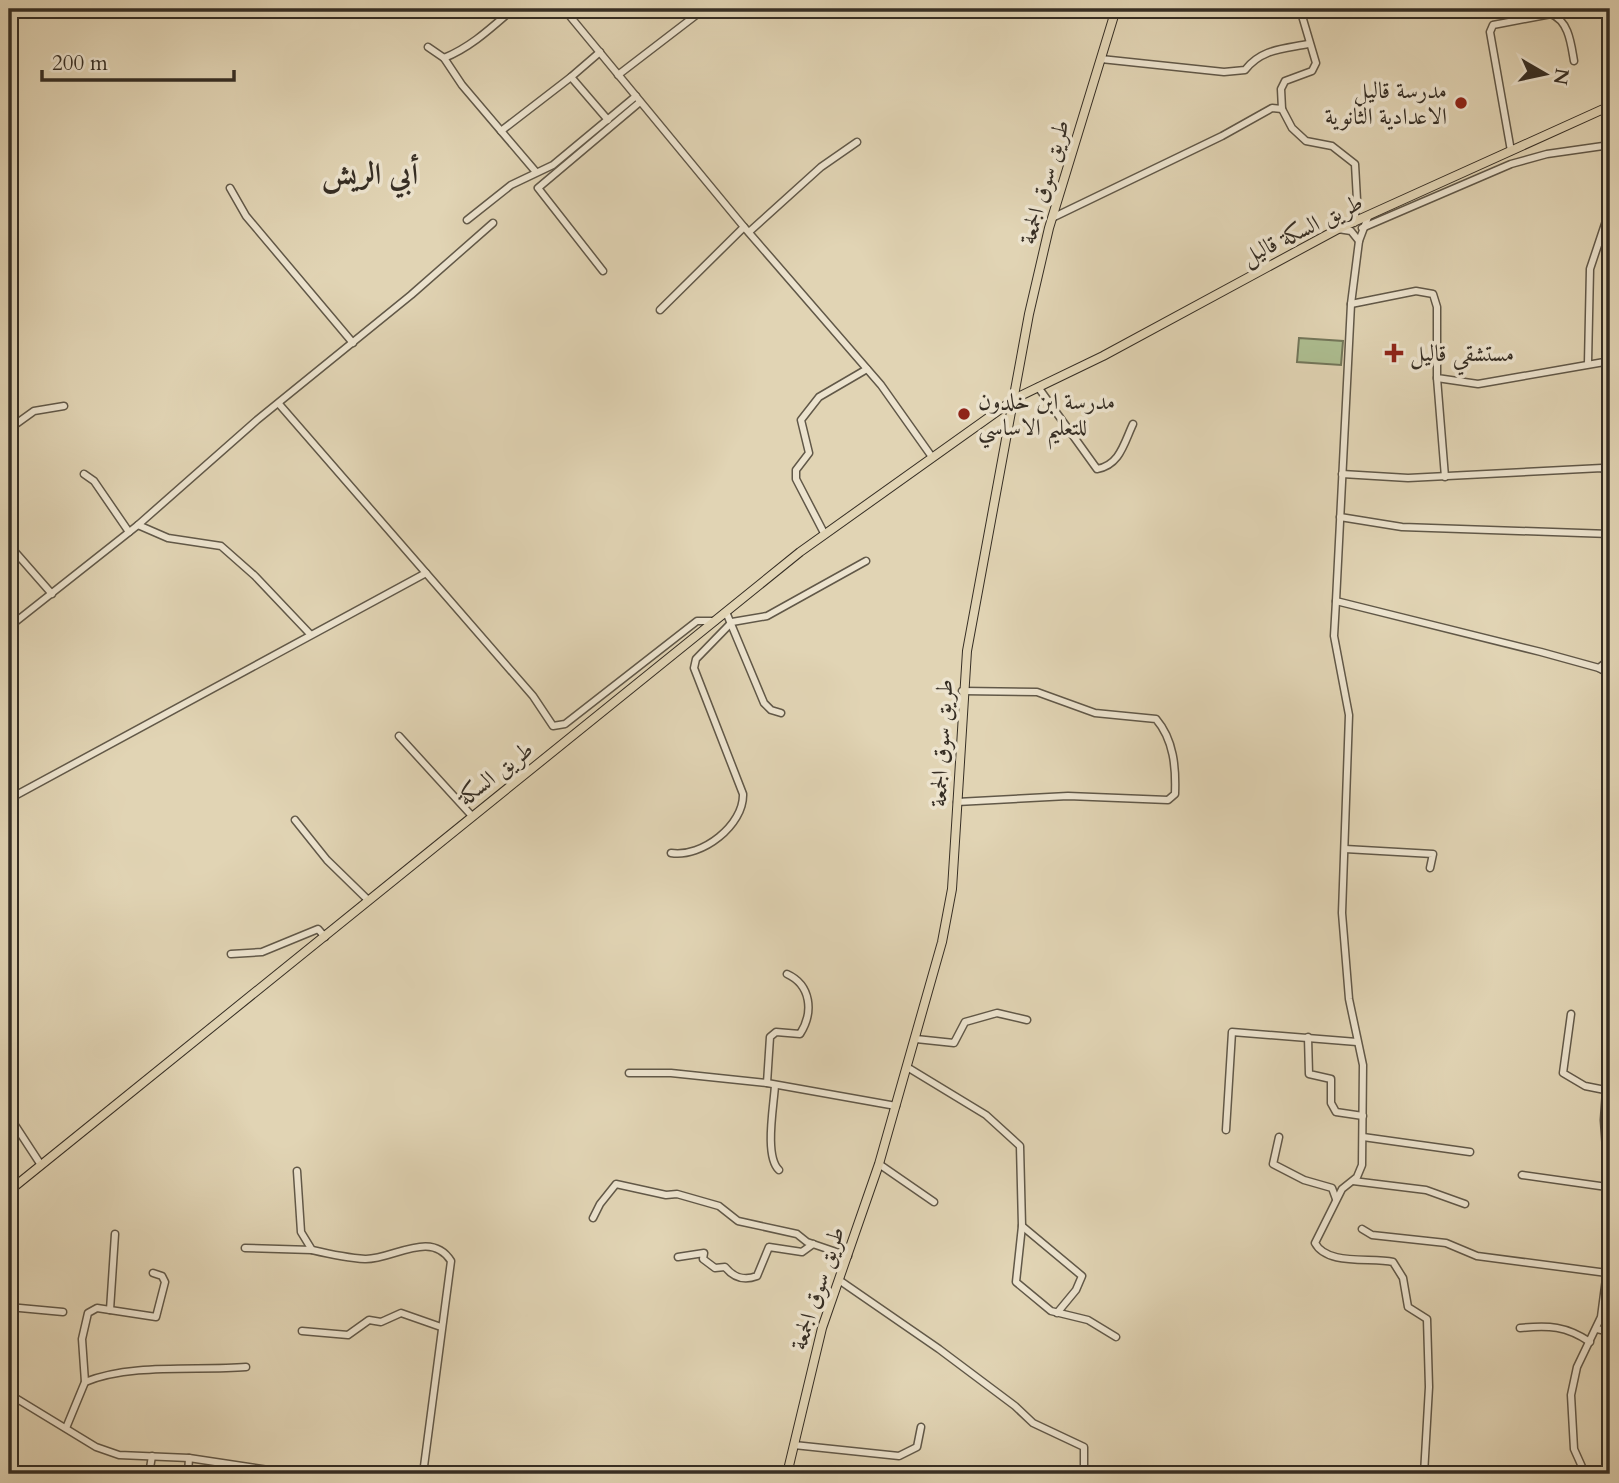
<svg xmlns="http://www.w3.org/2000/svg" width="1619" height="1483" font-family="Cardo,Amiri,serif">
<rect width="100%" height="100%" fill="#e1d4b4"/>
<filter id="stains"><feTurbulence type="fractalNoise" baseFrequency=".00286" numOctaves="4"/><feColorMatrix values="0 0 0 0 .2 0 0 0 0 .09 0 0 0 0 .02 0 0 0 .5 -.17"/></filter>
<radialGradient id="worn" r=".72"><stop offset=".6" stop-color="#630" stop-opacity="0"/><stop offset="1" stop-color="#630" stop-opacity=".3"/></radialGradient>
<path fill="#adbe91" stroke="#72765a" stroke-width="2" d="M 1299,338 L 1343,341 L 1341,365 L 1297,362 Z"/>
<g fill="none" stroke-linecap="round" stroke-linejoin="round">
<defs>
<g id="minor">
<path d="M 564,9 L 744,227 L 881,385 L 932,457"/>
<path d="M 428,47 L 444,58 C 471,47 491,28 513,9"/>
<path d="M 600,52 L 571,77 L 608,120"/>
<path d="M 444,58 L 462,85 L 536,172"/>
<path d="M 1101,59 L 1224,72 L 1245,70 C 1261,49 1283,49 1308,44"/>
<path d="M 618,75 L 704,9"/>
<path d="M 1282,109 L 1292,128 L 1306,141 L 1332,146 L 1355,164 L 1357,200 L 1354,223"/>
<path d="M 501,131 L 571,77"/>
<path d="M 1511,151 L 1490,32 L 1493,25 L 1551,14 C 1569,21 1571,44 1574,61"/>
<path d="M 230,188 L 246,216 L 353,343"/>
<path d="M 1368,217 L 1359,241 L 1351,304 L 1336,601 L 1541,652 L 1599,668 L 1610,674"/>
<path d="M 1052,218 L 1222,136 L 1272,108 L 1282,109 L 1281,89 L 1285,81 L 1312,71 L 1316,63 L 1300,9"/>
<path d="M 467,220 L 511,185 L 553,165 L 636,96"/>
<path d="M 1362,228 L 1511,164 L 1547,154 L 1610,145"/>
<path d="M 1338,229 L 1351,231 L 1359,241"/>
<path d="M 749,232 L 821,167 L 857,142"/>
<path d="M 603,271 L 538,188 L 640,102"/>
<path d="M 1351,304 L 1416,291 L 1433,294 L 1437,307 L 1437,378 L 1478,384 L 1610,361"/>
<path d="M 660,310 L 744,227"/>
<path d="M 1588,363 L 1590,269 L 1610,209"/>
<path d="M 1437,378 L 1445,477"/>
<path d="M 1038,387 L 1097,469 C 1120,465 1124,443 1133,424"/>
<path d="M 9,429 L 34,411 L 64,406"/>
<path d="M 84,474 L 94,481 L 129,532"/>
<path d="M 1342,474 L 1408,478 L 1602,468 L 1610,475"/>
<path d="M 1340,517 L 1402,527 L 1610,534"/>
<path d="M 138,525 L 168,538 L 221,546 L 255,576 L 310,634"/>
<path d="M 824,533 L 796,479 L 796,470 L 809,453 L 801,420 L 819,397 L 867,369"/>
<path d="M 9,545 L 52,594"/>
<path d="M 426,573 L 533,696 L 553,726 L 565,724 L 697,621 L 715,621"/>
<path d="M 1336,601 L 1334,636 L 1349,715 L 1342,913 L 1349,999 L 1363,1065 L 1362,1165 L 1357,1177 L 1342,1189 L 1315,1243 C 1327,1266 1371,1257 1393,1262 L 1403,1278 L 1408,1307 L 1427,1319 L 1429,1387 L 1424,1474"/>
<path d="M 726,612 L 764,703 L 771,710 L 781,713"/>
<path d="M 9,627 L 138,525 L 257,420 L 411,295 L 493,223"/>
<path d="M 1599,668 L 1610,659"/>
<path d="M 399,736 L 472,816"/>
<path d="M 9,799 L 426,573 L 279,404"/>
<path d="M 957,802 L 1068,796 L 1168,800 L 1175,794 C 1176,768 1174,740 1156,719 L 1095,713 L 1037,692 L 962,691"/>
<path d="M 295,820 L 327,860 L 367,899"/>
<path d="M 1345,849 L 1433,854 L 1430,868"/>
<path d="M 671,853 C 702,858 744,825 743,794 L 694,668 L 696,659 L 732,622 L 767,616 L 866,561"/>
<path d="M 231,954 L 262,952 L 318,929 L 325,937"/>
<path d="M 1571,1014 L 1563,1073 L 1585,1086 L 1605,1090"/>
<path d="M 1610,1032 L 1604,1120 L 1610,1208"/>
<path d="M 1308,1037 L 1309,1074 L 1331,1079 L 1331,1103 L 1336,1112 L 1363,1116"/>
<path d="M 916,1039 L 954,1043 L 965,1022 L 997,1013 L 1027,1020"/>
<path d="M 907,1067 L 986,1115 L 1020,1146 L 1022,1226 L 1016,1282 L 1051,1311 L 1088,1320 L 1116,1337"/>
<path d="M 629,1073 L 671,1073 L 767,1083 L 896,1106"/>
<path d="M 767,1083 L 770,1037 L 776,1032 L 800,1034 C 814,1012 811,985 787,974"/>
<path d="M 775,1085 C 774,1105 764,1156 779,1170"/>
<path d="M 9,1116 L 41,1165"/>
<path d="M 1226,1130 L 1232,1032 L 1357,1042"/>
<path d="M 1279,1137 L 1273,1164 L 1304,1180 L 1332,1188 L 1336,1199"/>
<path d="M 1363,1137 L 1470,1152"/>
<path d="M 879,1164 L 934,1202"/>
<path d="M 297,1171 L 301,1232 L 312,1250 C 329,1254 348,1258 365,1259 C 392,1260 431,1229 451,1261 L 423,1474"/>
<path d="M 1522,1175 L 1607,1187"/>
<path d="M 1353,1181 L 1426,1190 L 1465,1204"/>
<path d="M 593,1218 L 600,1204 L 616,1184 L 666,1195 L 677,1194 L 719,1206 L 738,1221 L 797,1234 L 807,1242 L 848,1256"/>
<path d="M 1022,1226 L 1082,1276 L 1076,1290 L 1057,1313"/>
<path d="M 1362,1229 L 1372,1235 L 1446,1243 L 1477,1256 L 1607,1273"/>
<path d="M 245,1248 L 312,1250"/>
<path d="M 1610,1248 L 1601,1317 L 1577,1367 L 1571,1395 L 1574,1449 L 1583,1469 L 1610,1473"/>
<path d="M 678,1257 L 704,1253 L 703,1259 L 715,1268 L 725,1267 C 734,1278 744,1281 757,1276 L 769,1247 L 802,1252 L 813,1244"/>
<path d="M 839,1280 L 939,1349 L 1015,1406 L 1033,1423 L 1084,1447 L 1084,1474"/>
<path d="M 9,1307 L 63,1312"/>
<path d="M 110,1310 L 115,1234"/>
<path d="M 1520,1328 C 1549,1325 1566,1326 1590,1342"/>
<path d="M 1597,1329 L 1610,1332"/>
<path d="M 302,1331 L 348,1335 L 369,1320 L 381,1322 L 401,1313 L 441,1327"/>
<path d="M 85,1382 C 131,1363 197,1371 246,1367"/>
<path d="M 9,1394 L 96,1447 L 119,1455 L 189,1458 L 295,1474"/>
<path d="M 66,1428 L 85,1382 L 82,1339 L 88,1313 L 97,1308 L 156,1317 L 165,1282 L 162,1276 L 153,1273"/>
<path d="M 794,1445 L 899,1456 L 917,1447 L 921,1427"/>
<path d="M 149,1474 L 152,1456"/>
<path d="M 188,1474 L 189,1458"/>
</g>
<g id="major">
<path d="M 9,1191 L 800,552 L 1016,398 L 1103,356 L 1338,229 L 1610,106"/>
<path d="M 787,1474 L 822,1328 L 879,1164 L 942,942 L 952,889 L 967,651 L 1029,314 L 1049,228 L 1116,9"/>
</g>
</defs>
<use href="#minor" stroke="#615848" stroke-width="9"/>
<use href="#major" stroke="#362e24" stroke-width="10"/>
<use href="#minor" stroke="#ece3ce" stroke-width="6"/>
<use href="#major" stroke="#e1d4b4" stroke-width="8"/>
</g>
<g fill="#8f2418" stroke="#ece3ce" stroke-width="2.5">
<circle cx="1461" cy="103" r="7"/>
<path d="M1390.5 342.5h7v7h7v7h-7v7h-7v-7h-7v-7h7z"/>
<circle cx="964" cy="414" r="7"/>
</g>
<g text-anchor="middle" stroke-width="7" stroke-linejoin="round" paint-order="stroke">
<g font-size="23" fill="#362e24" stroke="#ece3ce" text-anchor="start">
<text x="1447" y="98" text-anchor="end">مدرسة قاليل<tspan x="1447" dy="26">الاعدادية الثانوية</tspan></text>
<text x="1410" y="361">مستشقي قاليل</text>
<text x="978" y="409">مدرسة ابن خلدون<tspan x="978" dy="26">للتعليم الاساسي</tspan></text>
</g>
<g font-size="23" fill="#362e24" stroke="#ece3ce">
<text transform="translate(1044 182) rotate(-74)" y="8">طريق سوق الجمعة</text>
<text transform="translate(1302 229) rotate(-26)" y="8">طريق السكة قاليل</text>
<text transform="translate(941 743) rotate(-87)" y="8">طريق سوق الجمعة</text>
<text transform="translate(495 773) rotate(-38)" y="8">طريق السكة</text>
<text transform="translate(817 1288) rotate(-72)" y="8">طريق سوق الجمعة</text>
</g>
<g font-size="30" font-weight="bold" fill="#362e24" stroke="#ece3ce">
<text x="370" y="184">أبي الريش</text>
</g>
</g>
<rect width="1619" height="1483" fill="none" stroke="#e1d4b4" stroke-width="35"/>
<rect x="10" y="10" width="1598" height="1462" fill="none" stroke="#362e24" stroke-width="3.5"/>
<rect x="18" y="18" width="1584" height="1448" fill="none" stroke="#362e24" stroke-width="2"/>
<g transform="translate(1545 74) rotate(99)" stroke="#ece3ce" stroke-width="5" paint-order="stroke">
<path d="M0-5L12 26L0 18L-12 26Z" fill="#362e24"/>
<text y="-10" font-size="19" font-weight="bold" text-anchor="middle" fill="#362e24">N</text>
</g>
<path d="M42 70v10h192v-10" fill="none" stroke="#362e24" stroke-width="3.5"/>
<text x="52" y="70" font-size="21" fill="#362e24" stroke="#ece3ce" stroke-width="5" paint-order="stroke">200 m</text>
<rect width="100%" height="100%" filter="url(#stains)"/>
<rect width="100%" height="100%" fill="url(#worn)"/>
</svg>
